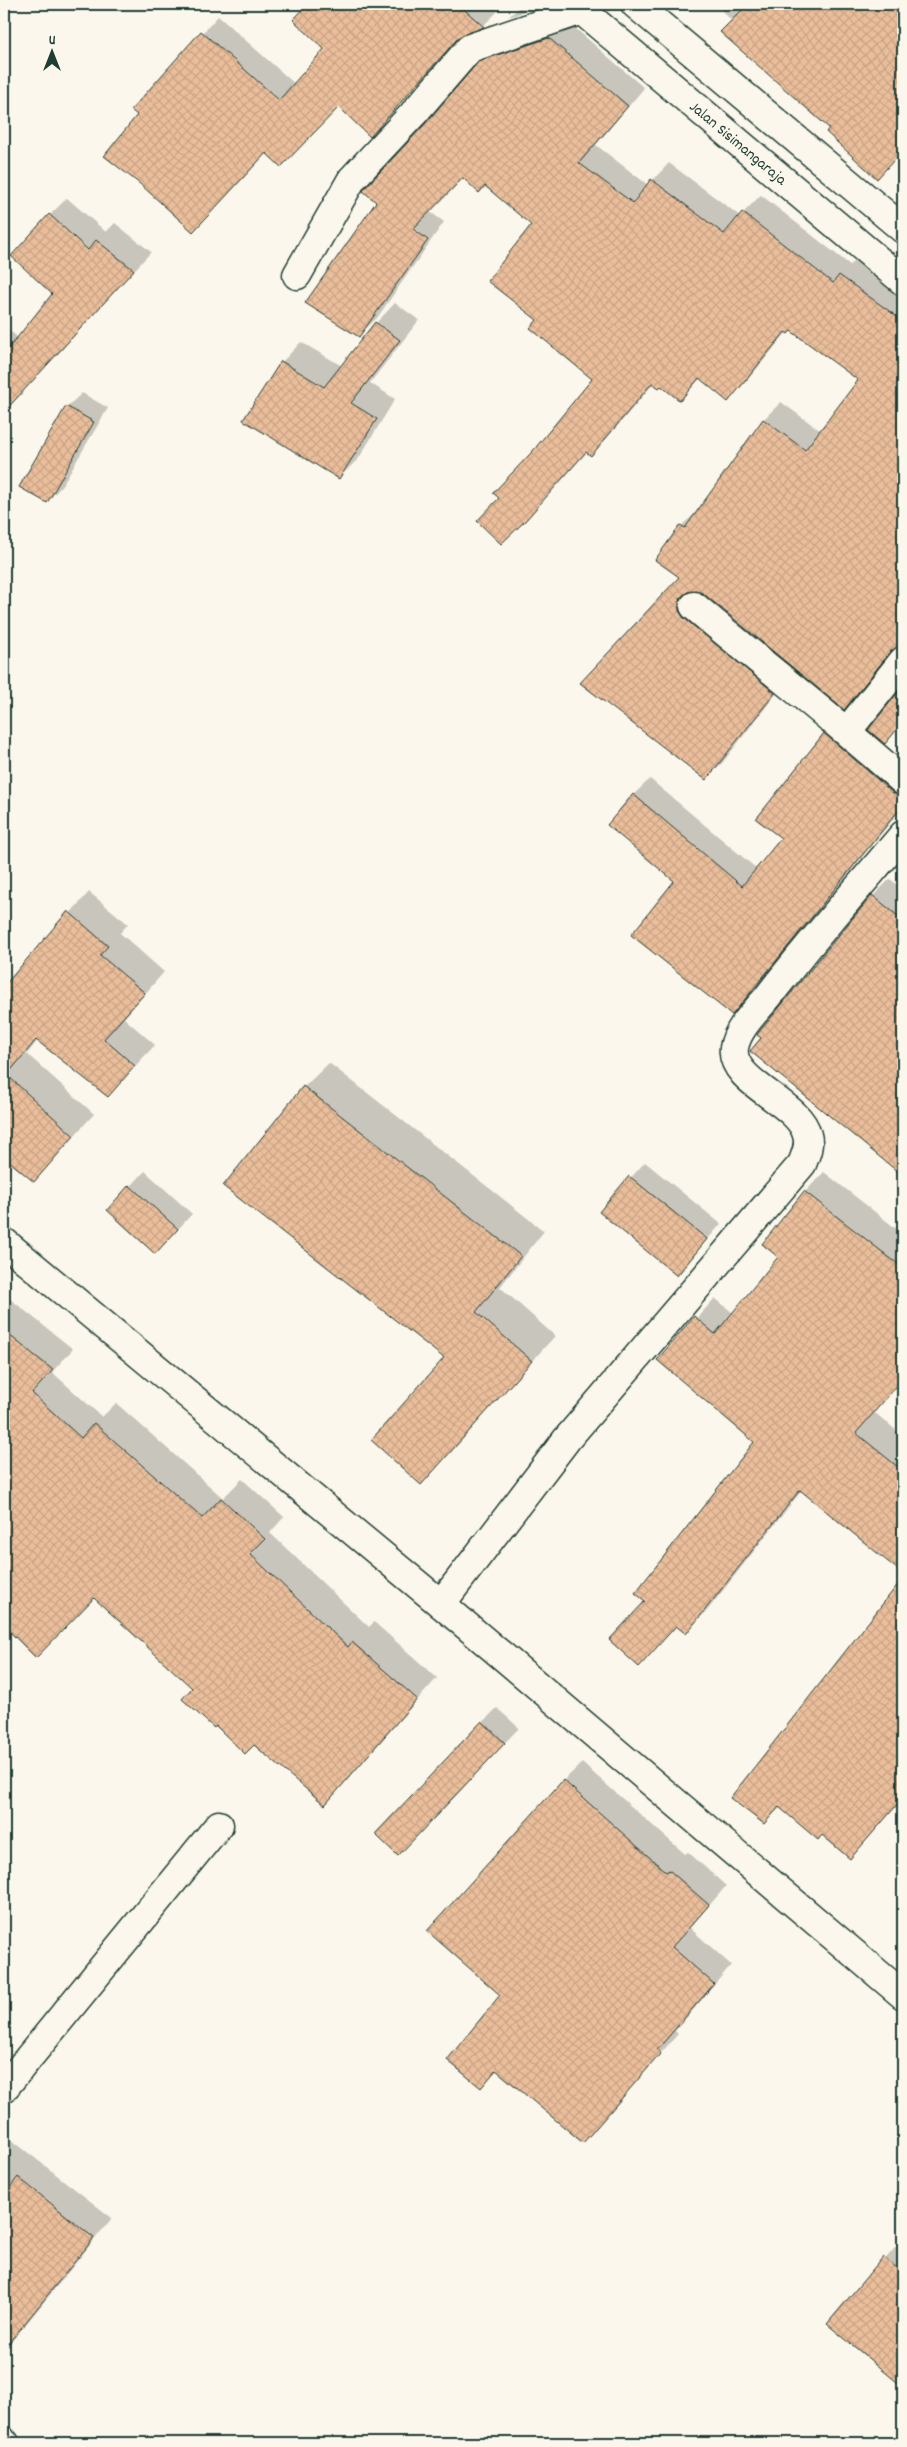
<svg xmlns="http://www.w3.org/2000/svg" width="907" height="2447" font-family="Dekko,sans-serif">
<defs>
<pattern id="building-cross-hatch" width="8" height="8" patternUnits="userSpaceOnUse" patternTransform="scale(1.25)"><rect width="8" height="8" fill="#ebbe9b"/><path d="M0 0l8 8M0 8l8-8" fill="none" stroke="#c9a486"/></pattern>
</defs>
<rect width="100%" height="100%" fill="#fbf7ec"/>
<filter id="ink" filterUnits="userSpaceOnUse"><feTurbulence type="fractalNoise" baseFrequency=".02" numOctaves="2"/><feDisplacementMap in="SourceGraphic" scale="10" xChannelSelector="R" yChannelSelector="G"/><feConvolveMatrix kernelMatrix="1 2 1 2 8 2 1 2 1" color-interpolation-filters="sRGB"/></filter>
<g filter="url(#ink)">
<g fill="#0003">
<path d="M 310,4 L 492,4 L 499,10 L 483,26 L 460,36 L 370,135 L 339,105 L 267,152 L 193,230 L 139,115 L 133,110 L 218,16 L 295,84 L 326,49 L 294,20 Z"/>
<path d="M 522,4 L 530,4 L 521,13 L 509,17 Z"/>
<path d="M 716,4 L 903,4 L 903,167 L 895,159 L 831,128 Z"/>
<path d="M 567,21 L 644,88 L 596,145 L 648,185 L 669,163 L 740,216 L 761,195 L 850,265 L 857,258 L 903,292 L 903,644 L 898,645 L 861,691 L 844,708 L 705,593 L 696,589 L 696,593 L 791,675 L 723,762 L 706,779 L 582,683 L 681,577 L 681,526 L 700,509 L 764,419 L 781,402 L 821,431 L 860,380 L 791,330 L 787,332 L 745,383 L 728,400 L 701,378 L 680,400 L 661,384 L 654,383 L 608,437 L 590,454 L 587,452 L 524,520 L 501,498 L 533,453 L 594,378 L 539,319 L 533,225 L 486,185 L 463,177 L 429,211 L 444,222 L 377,318 L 359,335 L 378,202 L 425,126 L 498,44 Z"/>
<path d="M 67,198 L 106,232 L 115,223 L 151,252 L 4,412 L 4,325 L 18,338 L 54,294 L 50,215 Z"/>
<path d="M 395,303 L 419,320 L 370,383 L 395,399 L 359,458 L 339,478 L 282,362 L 301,342 L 342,366 L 376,323 Z"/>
<path d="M 82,393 L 108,408 L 61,487 L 47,502 L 67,407 Z"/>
<path d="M 903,688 L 903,723 L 885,742 L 870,730 Z"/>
<path d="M 841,718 L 903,772 L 903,807 L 748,997 L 732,1014 L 676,881 L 633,795 L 650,779 L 757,869 L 783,838 L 825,734 Z"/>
<path d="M 890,879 L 903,889 L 903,1175 L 752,1050 L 873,896 Z"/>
<path d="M 89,892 L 128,924 L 120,933 L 164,972 L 124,1018 L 155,1045 L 108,1095 L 38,1040 L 27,1054 L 94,1114 L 33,1181 L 4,1155 L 4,988 Z"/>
<path d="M 329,1063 L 544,1231 L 500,1287 L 555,1336 L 421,1483 L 445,1358 L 304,1087 Z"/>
<path d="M 645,1162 L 721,1224 L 677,1274 L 601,1211 Z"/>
<path d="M 145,1171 L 192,1214 L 170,1238 L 109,1210 Z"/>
<path d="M 824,1172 L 903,1234 L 903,1380 L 874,1412 L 903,1436 L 903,1573 L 802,1490 L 706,1612 L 686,1632 L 677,1625 L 658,1646 L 646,1601 L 756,1442 L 659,1360 L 715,1298 L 733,1313 L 780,1257 L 805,1192 Z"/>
<path d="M 4,1294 L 73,1349 L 52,1372 L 102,1417 L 116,1403 L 223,1498 L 242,1479 L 284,1517 L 270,1533 L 369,1627 L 374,1622 L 437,1678 L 325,1804 L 95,1597 L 36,1656 L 4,1625 Z"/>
<path d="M 903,1580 L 903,1799 L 850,1857 L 823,1834 L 781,1807 L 764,1823 L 732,1798 Z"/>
<path d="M 497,1708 L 519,1728 L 412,1839 L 483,1722 Z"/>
<path d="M 582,1763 L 685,1854 L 688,1852 L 726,1886 L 690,1928 L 731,1965 L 675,2031 L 678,2034 L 582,2141 L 497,2070 L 481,2086 L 502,1995 L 563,1781 Z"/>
<path d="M 4,2134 L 112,2218 L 18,2334 L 4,2349 Z"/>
<path d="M 901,2241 L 903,2242 L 903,2386 L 829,2324 Z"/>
</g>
<g fill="url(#building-cross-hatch)" stroke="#1f3d34">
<path d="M 308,4 L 458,4 L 484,27 L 458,38 L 370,137 L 339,107 L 281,167 L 266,153 L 193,232 L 140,184 L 104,156 L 137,115 L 131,110 L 201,31 L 279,100 L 324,49 L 293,20 Z"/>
<path d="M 748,4 L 903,4 L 903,150 L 877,179 L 826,132 L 829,128 L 720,32 Z"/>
<path d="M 549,38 L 628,106 L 579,163 L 633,203 L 651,179 L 724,234 L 742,212 L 833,283 L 839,275 L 903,321 L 903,646 L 891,651 L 844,710 L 704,594 L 696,591 L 688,592 L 682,596 L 679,603 L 679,611 L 684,618 L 775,693 L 706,780 L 580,683 L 679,577 L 655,560 L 680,525 L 685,528 L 763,419 L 805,450 L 858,380 L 791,331 L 788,334 L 785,332 L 728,402 L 699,378 L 680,401 L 661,386 L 659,388 L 652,383 L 591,456 L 586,452 L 525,521 L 501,544 L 477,521 L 499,498 L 493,493 L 532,452 L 592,379 L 530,328 L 537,320 L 487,281 L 531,225 L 485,186 L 479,193 L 463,178 L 413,229 L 428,240 L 359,337 L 305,303 L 376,202 L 363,191 L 365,188 L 424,125 L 479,61 Z"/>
<path d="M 49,214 L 88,250 L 96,240 L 134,270 L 4,412 L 4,354 L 52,294 L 11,256 Z"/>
<path d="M 375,322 L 400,340 L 351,403 L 377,419 L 339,479 L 243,420 L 281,361 L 324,387 Z"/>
<path d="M 66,406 L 94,422 L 47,503 L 19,487 Z"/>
<path d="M 903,686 L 903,722 L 885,744 L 868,730 Z"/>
<path d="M 824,733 L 893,793 L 903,796 L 903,805 L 732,1015 L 631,935 L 674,881 L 607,825 L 633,794 L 742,886 L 781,838 L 756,819 Z"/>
<path d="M 872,895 L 903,920 L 903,1176 L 750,1051 L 761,1038 L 757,1035 L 760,1031 Z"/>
<path d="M 68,911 L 108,946 L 100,955 L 145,993 L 104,1039 L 135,1066 L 108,1097 L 36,1040 L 7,1075 L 74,1136 L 34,1182 L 4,1157 L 4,986 Z"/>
<path d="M 303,1086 L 521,1256 L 476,1312 L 532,1361 L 421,1485 L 371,1440 L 444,1358 L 223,1186 Z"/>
<path d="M 629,1176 L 707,1239 L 677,1276 L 599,1212 Z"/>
<path d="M 129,1185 L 178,1229 L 155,1254 L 107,1210 Z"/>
<path d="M 804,1191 L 903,1268 L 903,1379 L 856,1433 L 903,1471 L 903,1574 L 800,1490 L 686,1634 L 676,1626 L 639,1667 L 609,1640 L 645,1601 L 635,1593 L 754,1442 L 657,1360 L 694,1316 L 715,1334 L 778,1257 L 762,1244 Z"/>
<path d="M 4,1331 L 53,1370 L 32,1393 L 81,1438 L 94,1423 L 202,1518 L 221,1498 L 265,1539 L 250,1554 L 348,1647 L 352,1642 L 417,1699 L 325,1805 L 254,1745 L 245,1754 L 216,1726 L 214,1728 L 182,1699 L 192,1688 L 94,1598 L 36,1658 L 4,1626 Z"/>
<path d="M 903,1578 L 903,1798 L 850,1859 L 822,1835 L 818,1840 L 779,1807 L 764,1824 L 730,1798 Z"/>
<path d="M 482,1721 L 505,1743 L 398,1856 L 375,1834 Z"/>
<path d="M 563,1780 L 666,1872 L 669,1870 L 709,1905 L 672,1947 L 714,1984 L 657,2050 L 661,2053 L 583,2143 L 496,2070 L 481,2088 L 447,2060 L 500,1995 L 427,1931 Z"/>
<path d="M 18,2177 L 94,2238 L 4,2349 L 4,2195 Z"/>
<path d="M 883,2257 L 903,2274 L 903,2387 L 827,2324 Z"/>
</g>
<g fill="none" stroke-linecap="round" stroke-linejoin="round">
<defs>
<g id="minor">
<path d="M 297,275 L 352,179 L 413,114 L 470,48 L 582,10"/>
<path d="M 694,606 C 763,665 836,720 903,781"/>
<path d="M 848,730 L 903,661"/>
<path d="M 4,1242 L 441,1604 L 903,1995"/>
<path d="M 441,1604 L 567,1439 L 802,1164 C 806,1154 810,1145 807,1135 C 800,1102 729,1083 734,1048 C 737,1029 755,1012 767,998 C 810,942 857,889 903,835"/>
<path d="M 4,2088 L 219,1825"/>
<path d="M 4,2442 L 5,2443"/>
</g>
<g id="highway">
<path d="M 574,4 L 903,281"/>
<path d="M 635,4 L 903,229"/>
</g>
</defs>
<use href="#minor" stroke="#1f3d34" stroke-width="31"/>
<use href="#highway" stroke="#1f3d34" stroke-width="31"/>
<use href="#minor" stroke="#fbf7ec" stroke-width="28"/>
<use href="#highway" stroke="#fbf7ec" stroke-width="28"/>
</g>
</g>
<g text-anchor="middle" stroke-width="4" stroke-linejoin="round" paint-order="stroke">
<g font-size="16" fill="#1f3d34" stroke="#fbf7ec">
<text transform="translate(739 142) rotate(40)" y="6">Jalan Sisimangaraja</text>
</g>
</g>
<rect width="907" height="2447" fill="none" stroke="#fbf7ec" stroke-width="20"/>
<rect x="10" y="10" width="887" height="2427" fill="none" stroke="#1f3d34" stroke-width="2" filter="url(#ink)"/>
<g transform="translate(52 52)" stroke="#fbf7ec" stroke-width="4" paint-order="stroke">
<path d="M0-4L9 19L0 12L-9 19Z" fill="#1f3d34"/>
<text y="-8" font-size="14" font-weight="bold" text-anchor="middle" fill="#1f3d34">U</text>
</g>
</svg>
